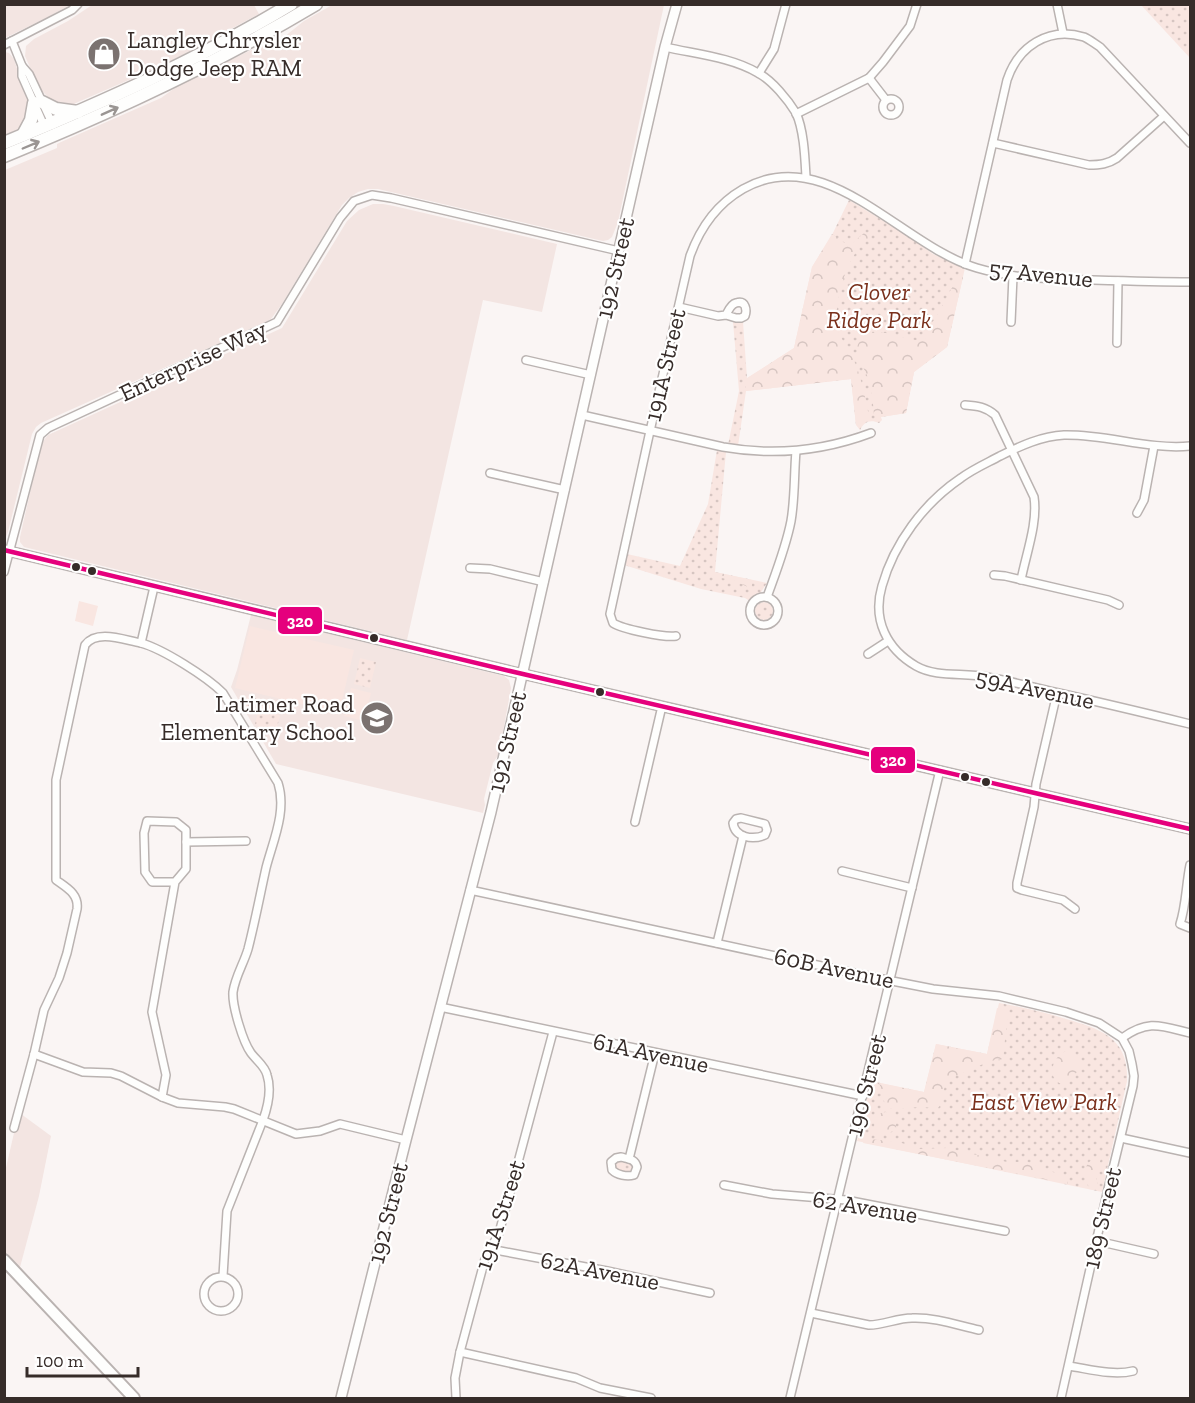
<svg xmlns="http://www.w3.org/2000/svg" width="1195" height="1403" font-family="'Zilla Slab',serif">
<defs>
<pattern id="green-dots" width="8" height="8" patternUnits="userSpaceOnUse" patternTransform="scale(1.5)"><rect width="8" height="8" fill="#f9e6e1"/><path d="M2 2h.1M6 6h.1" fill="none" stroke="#d6c5c1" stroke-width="1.8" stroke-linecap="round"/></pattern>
<pattern id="forest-crowns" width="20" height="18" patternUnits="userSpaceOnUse" patternTransform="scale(1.5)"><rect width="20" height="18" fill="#f9e6e1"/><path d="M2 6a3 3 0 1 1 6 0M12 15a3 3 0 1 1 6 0" fill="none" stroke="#d6c5c1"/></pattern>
</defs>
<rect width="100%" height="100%" fill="#faf5f4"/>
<g fill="#f3e5e2">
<path d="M 4,5 L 5,4 L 70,5 L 48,17 L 5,38 Z"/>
<path d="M 92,5 L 254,5 L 259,14 L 181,56 L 138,76 L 78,102 L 72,105 L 60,105 L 51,100 L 39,88 L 25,56 L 26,46 L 34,39 L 68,21 Z"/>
<path d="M 332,5 L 664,5 L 618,222 L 612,237 L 608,240 L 603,241 L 378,189 L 368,189 L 358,192 L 349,198 L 342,205 L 282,304 L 271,319 L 262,324 L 41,423 L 36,427 L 32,434 L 8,532 L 5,539 L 5,170 L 57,148 L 57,144 L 61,142 L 161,98 L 179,85 L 249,51 L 276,42 L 284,37 L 304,21 Z"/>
<path d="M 5,52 L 9,53 L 14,59 L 30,109 L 21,126 L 15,131 L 5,135 Z"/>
<path d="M 373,204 L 383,204 L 394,206 L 557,244 L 542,312 L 483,300 L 407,640 L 24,547 L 20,542 L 20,537 L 40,449 L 44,440 L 48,435 L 282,328 L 347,221 L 359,210 Z"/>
<path d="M 251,615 L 504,676 L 509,680 L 511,688 L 499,754 L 493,763 L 484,799 L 485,805 L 483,813 L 276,764 L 231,687 L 237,670 Z"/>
<path d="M 21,1114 L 51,1136 L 39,1196 L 19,1271 L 5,1255 L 5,1172 L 14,1133 Z"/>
</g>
<g fill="url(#green-dots)">
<path d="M 1141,5 L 1190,5 L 1190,58 Z"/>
<path d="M 849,200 L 910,237 L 933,254 L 965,268 L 947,347 L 914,372 L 906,413 L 881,417 L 882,420 L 879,423 C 870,419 864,422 860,430 L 856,425 L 851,379 L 746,391 L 738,446 L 728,445 L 739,391 L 733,322 L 743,322 L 747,378 L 794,348 L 812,267 L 831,237 Z"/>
<path d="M 717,450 L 726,452 L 715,572 L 767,583 L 761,592 L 750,601 L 745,598 L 701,589 L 624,565 L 627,554 L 680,566 L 708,504 Z"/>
<circle cx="764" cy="611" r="9"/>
<path d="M 360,658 L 376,662 L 370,688 L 354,684 Z"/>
<path d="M 249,696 L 270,702 L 274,712 L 280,716 L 276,731 L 269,734 L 255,724 L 258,712 L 246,708 L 245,701 Z"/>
<path d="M 999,1003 C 1021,1007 1044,1012 1066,1019 C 1101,1029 1129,1038 1127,1081 L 1102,1192 L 857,1141 L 871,1081 L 924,1092 L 936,1044 L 987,1054 Z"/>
<path d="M 619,1161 L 631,1163 L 633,1168 L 632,1171 C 626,1174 616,1172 615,1165 Z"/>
</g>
<g fill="url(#forest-crowns)">
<path d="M 864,233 L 868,233 L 870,237 C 848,252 834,299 837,325 C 838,336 848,347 853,358 C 861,376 865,396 869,416 L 864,418 L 856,425 L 851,379 L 746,391 L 746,379 L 794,348 L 812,267 L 832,234 L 849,246 Z"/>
<path d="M 960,276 L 963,277 L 947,347 L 914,372 L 906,413 L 881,417 L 874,415 C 873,403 872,390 868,378 C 865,369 858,360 857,351 C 856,343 863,337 869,332 C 877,333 887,332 895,335 C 905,338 913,341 924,340 L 926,337 L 924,333 C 927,327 930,325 934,320 C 944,306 949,289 960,276 Z"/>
<path d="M 712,570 L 715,570 L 715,572 L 752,580 L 752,585 L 750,588 L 733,580 L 710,576 Z"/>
<path d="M 997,1008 L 1008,1011 L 1003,1059 L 990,1061 L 947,1080 C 942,1089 945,1101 938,1108 L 919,1107 L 898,1109 L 885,1108 L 883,1093 L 879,1083 L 924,1092 L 936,1044 L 987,1054 Z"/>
<path d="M 1066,1051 C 1076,1052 1080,1057 1080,1068 L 1069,1082 L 1061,1084 C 1046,1077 1052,1057 1066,1051 Z"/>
<path d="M 886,1112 C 893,1114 897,1123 896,1130 L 883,1135 L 883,1136 L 876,1132 C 872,1124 876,1112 886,1112 Z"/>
<path d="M 869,1139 L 899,1142 L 919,1149 L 947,1148 L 1007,1162 L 1028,1162 L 1049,1171 L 1064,1175 L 1066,1177 L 1068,1184 L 863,1143 L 864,1140 Z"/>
<path d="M 1098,1157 L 1101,1158 C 1100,1163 1098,1165 1096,1170 C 1095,1175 1097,1181 1098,1186 L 1094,1190 L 1089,1189 C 1086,1174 1080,1164 1098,1157 Z"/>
</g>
<g fill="#f9e6e1">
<path d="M 79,601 L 98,606 L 93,626 L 75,621 Z"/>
<path d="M 250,626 L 354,650 L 339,713 L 235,688 Z"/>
<path d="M 351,688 L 371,693 L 364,721 L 344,716 Z"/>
</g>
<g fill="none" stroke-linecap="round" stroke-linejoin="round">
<defs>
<g id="street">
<path d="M 1057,4 L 1063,33"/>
<path d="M 12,41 L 22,66 L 29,74 L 53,125"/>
<path d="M 4,45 L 72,10 L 78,4"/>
<path d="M 665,47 C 695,54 731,57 758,73 C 772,80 788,100 796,113 C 804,130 805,159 806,177"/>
<path d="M 22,66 L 22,76 L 45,128"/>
<path d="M 759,73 L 774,49 L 786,4"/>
<path d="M 869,78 L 886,100"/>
<circle cx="891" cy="107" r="8"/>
<path d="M 796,114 L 869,78 L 883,62 L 910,26 L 917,4"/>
<path d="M 993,143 L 1089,165 C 1100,165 1108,164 1117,158 L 1164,116"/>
<path d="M 965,264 L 1007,80 C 1018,47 1048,26 1084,37 C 1089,39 1095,44 1100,47 L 1190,143"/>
<path d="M 679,307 L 718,316 L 726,315 L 736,318 L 741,318 L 745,316 C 747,310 746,300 736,303 C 731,304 728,311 726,315"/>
<path d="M 1011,322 L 1013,276"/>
<path d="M 1117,343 L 1118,281"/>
<path d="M 526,360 L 591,375"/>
<path d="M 965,405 C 978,406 986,407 995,415 L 1034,497 C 1038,523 1026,554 1021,580"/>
<path d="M 582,415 L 723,447 C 774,456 823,451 871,433"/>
<path d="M 1190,446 C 1148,450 1107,434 1064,435 C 1042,436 1020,446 1000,456 C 987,463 973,469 961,478 C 924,503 894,543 882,586 C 872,620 887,649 916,666 C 937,678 964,672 987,677 C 1010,681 1032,687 1054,692 C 1099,702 1145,713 1190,724"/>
<path d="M 490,473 L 565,490"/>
<path d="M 1137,513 L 1144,500 L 1154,446"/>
<path d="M 470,568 L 490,569 L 544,582"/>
<path d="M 4,572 L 40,435 L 48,428 L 277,322 L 340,218 L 354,201 L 372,195 L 391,198 L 619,251"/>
<path d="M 994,575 L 1005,576 L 1108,600 L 1119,605"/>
<path d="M 154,587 L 141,643 C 163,649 207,677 223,693 L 278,783 C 287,811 273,841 266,868 C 260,895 255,922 248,949 C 244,963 235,977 233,992 C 232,1006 243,1042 251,1053 C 257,1061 265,1066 267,1075 C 272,1090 268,1106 263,1120 L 227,1211 L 223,1276"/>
<circle cx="764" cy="611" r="14"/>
<path d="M 767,597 C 776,572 786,547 791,521 C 795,498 794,474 796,451"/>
<path d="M 676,636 C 665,638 622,629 613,623 L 610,614 L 650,431 L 690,256 C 700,228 717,204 743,189 C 827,141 901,246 977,268 C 1014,279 1052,279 1090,280 C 1124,281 1157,282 1190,282"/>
<path d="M 868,654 L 888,641"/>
<path d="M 1057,693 L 1036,784 L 1034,807 L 1017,883 L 1017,888 L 1022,890 L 1063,900 L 1075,909"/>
<path d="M 741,818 L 765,824 L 767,830 L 765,835 C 753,840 735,838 733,823 L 736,819 Z"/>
<path d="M 635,822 L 662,706"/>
<path d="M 186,842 L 246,841"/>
<path d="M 1190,865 C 1186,885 1186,906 1180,924 L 1190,928"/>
<path d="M 842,871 L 912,888"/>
<path d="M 470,890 L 882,979 L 933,989 L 999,996 L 1066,1012 L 1099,1023 L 1122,1038 L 1129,1051 L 1132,1064 L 1134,1076 L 1133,1086 L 1108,1189 L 1061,1398"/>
<path d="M 717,943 L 743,836"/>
<path d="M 440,1007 L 863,1096"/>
<path d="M 1122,1038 C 1149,1019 1161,1026 1190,1033"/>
<path d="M 34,1054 L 83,1072 L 111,1073 L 121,1076 L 162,1097 L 178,1103 L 225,1107 L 234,1109 L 296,1134 L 320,1131 L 340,1124 L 406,1140"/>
<path d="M 162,1097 L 166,1075 L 152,1012 L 175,882 L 186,869 L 186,830 L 176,822 L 147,821 L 144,833 L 145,872 L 152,882 L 175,882"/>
<path d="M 14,1128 L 34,1054 L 44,1010 L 59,978 L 67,953 L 77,909 C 79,894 67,888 56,880 L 56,780 L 85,645 C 97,629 124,640 141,643"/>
<path d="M 1121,1138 L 1190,1153"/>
<path d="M 621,1157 C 629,1159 635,1159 637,1167 L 634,1175 C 627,1177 617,1175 612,1170 L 611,1162 L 616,1158 Z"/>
<path d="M 629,1159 L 655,1053"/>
<path d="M 724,1185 L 772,1194 L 846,1200 L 1005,1231"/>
<path d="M 1097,1241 L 1154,1254"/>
<path d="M 490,1249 L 607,1271 L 710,1293"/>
<circle cx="221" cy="1294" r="17"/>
<path d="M 811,1313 L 869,1325 C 884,1325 897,1318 912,1318 C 934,1317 957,1325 979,1330"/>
<path d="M 460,1352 L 576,1378 L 600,1388 L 651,1398"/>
<path d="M 1069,1366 C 1089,1369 1113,1376 1133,1371"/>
<path d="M 456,1398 L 455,1378 L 460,1352 L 485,1259 L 499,1233 L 553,1032"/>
<path d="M 790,1398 L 940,770"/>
</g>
<g id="secondary">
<path d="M 4,550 L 510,671 L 1190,829"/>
<path d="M 341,1398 L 406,1140 L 491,812 L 665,47 L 677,4"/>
</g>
<path id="primary" d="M 4,1260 L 134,1398"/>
<g id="highway">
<path d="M 42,102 L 56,109 L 78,112"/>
<path d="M 23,135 L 31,120 L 34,103"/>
<path d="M 4,143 C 103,102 200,59 291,4"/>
<path d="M 4,156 C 112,112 216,64 316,4"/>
</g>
</defs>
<use href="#street" stroke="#bab3b1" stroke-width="10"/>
<use href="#secondary" stroke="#bab3b1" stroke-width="12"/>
<use href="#primary" stroke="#bab3b1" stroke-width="14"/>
<use href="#highway" stroke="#bab3b1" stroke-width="15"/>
<use href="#street" stroke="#fefefd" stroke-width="7"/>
<use href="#secondary" stroke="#fefefd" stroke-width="9"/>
<use href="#primary" stroke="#fefefd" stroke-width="10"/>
<use href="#highway" stroke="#fefefd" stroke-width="12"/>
<defs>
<path id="bus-1" d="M 4,550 L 510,671 L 1190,829"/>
</defs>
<use href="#bus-1" stroke="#fff" stroke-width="9"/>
<use href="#bus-1" stroke="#e5007d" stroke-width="4.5"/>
</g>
<defs><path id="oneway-shaft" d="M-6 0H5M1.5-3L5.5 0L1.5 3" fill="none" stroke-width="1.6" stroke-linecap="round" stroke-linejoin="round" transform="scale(1.5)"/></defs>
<g stroke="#9a9593">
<use href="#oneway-shaft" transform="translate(110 111) rotate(-24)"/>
<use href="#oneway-shaft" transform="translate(31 145) rotate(-23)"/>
</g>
<defs>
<symbol id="shop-disc" viewBox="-11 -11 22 22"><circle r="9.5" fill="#7b7270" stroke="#fff"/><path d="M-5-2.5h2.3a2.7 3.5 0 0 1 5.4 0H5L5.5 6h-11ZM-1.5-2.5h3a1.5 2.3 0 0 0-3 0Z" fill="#fff"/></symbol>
<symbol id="school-disc" viewBox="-11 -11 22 22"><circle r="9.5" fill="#7b7270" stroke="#fff"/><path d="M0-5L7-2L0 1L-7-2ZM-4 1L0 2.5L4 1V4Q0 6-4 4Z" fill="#fff"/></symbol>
</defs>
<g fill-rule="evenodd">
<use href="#shop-disc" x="85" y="35" width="38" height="38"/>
<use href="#school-disc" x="358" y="699" width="38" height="38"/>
</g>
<g fill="#362c29" stroke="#fff" stroke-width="2">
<circle cx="76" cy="567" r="5"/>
<circle cx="92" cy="571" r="5"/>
<circle cx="374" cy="638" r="5"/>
<circle cx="600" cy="692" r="5"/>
<circle cx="965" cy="777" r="5"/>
<circle cx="986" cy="782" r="5"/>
</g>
<g text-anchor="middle" stroke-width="4.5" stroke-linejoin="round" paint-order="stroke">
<g font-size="24" fill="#362c29" stroke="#fff" text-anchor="start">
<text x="127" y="48">Langley Chrysler<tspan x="127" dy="28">Dodge Jeep RAM</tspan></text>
<text x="354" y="712" text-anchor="end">Latimer Road<tspan x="354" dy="28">Elementary School</tspan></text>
</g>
<g font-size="24" fill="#362c29" stroke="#fff">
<text transform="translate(615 268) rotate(-77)" y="8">192 Street</text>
<text transform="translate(1041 274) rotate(6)" y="8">57 Avenue</text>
<text transform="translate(193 361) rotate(-25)" y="8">Enterprise Way</text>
<text transform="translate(665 365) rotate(-77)" y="8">191A Street</text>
<text transform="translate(1035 689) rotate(12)" y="8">59A Avenue</text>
<text transform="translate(507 742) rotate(-77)" y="8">192 Street</text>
<text transform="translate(834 968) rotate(12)" y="8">60B Avenue</text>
<text transform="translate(651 1053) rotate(12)" y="8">61A Avenue</text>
<text transform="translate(866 1085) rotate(-76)" y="8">190 Street</text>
<text transform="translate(865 1207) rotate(9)" y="8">62 Avenue</text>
<text transform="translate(388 1213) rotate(-76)" y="8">192 Street</text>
<text transform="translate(500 1215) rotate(-72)" y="8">191A Street</text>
<text transform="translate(1102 1218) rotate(-77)" y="8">189 Street</text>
<text transform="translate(600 1271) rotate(11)" y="8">62A Avenue</text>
</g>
<g font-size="24" font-style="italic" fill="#7a301c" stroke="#fff">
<text x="879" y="300">Clover<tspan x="879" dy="28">Ridge Park</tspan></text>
<text x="1044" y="1110">East View Park</text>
</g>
</g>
<g stroke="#fff" stroke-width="2">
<rect x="277" y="606" width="46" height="29" rx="6" fill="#e5007d"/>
<rect x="870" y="746" width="46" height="28" rx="6" fill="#e5007d"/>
</g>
<g font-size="16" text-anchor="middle" font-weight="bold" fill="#fff">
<text x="300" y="627">320</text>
<text x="893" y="766">320</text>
</g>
<rect width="1195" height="1403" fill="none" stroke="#362c29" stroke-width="12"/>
<path d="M27 1367v9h111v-9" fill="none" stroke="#362c29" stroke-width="3"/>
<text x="36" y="1367" font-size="18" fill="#362c29" stroke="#ffffff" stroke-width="4.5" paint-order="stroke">100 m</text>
</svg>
